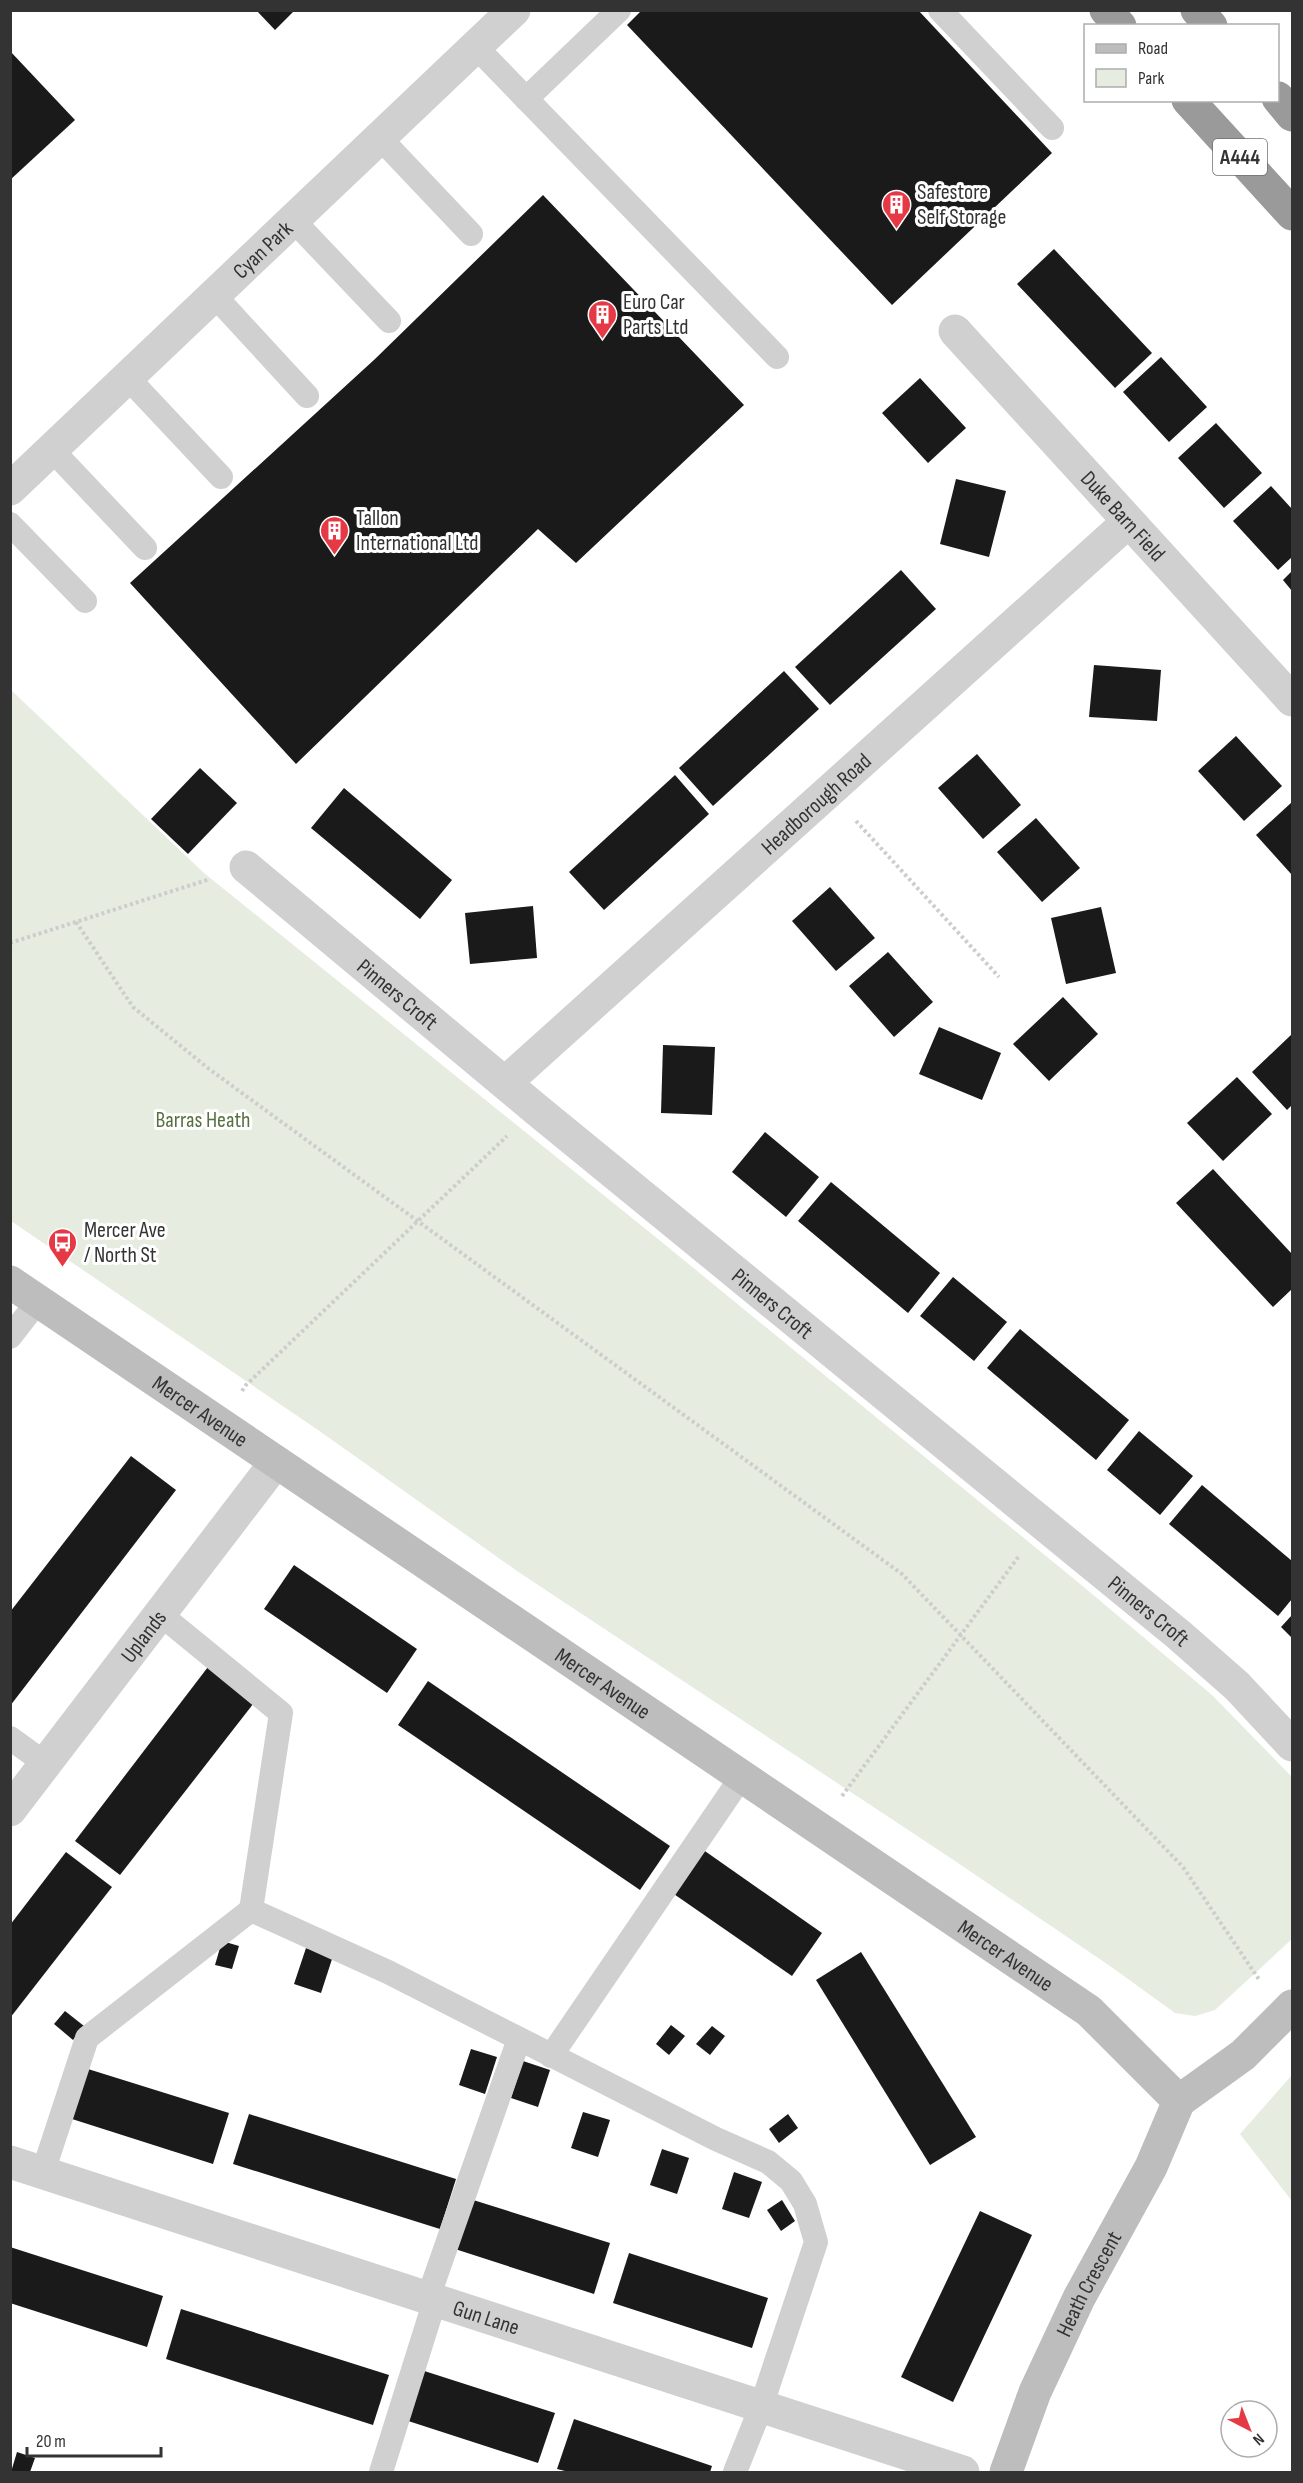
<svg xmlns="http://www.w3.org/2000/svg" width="1303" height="2483" font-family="'Sofia Sans Condensed',sans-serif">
<rect width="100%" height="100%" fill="#fff"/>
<g fill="#e6ecdf">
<path d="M 11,690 L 204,873 L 658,1239 L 1085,1588 L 1212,1695 L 1292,1777 L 1292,1939 L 1215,2010 L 1195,2016 L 1175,2013 L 1110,1966 L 955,1861 L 517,1571 L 318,1430 L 11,1221 Z"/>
<path d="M 1292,2075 L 1292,2201 L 1240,2134 Z"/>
</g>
<g fill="#1a1a1a">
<path d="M 256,10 L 295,10 L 275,30 Z"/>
<path d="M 642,10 L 918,10 L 1052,153 L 892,305 L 627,25 Z"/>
<path d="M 10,51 L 75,120 L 10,180 Z"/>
<path d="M 543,195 L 744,405 L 576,563 L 538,529 L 296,764 L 130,583 L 375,359 Z"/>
<path d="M 1054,249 L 1152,353 L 1115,388 L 1017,284 Z"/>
<path d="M 1161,357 L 1207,407 L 1169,442 L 1123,392 Z"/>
<path d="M 920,378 L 966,428 L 928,463 L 882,413 Z"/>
<path d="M 1216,423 L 1262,473 L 1224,508 L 1178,458 Z"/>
<path d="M 956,479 L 1006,491 L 989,557 L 940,544 Z"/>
<path d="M 1271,486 L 1292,509 L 1292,557 L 1278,570 L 1233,521 Z"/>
<path d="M 901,570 L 936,609 L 830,705 L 795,667 Z"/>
<path d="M 1292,571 L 1292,591 L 1283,580 Z"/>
<path d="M 1094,665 L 1161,670 L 1157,721 L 1089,717 Z"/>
<path d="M 784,671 L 819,709 L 713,806 L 679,768 Z"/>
<path d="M 1236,736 L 1282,786 L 1244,821 L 1198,771 Z"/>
<path d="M 977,754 L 1021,805 L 983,839 L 938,788 Z"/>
<path d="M 200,768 L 237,803 L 188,854 L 151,819 Z"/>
<path d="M 675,775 L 709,814 L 604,910 L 569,872 Z"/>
<path d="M 344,788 L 452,880 L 420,919 L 311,828 Z"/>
<path d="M 1292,802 L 1292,875 L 1256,835 Z"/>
<path d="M 1036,818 L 1080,868 L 1042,902 L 997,852 Z"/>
<path d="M 830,887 L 875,938 L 836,971 L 792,921 Z"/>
<path d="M 533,906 L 537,958 L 470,964 L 465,913 Z"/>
<path d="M 1101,907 L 1116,973 L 1066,984 L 1051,918 Z"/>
<path d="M 888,952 L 933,1002 L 894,1037 L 849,986 Z"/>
<path d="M 1063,997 L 1098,1034 L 1049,1081 L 1013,1044 Z"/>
<path d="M 939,1027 L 1001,1053 L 982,1100 L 919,1074 Z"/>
<path d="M 1292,1034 L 1292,1105 L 1287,1110 L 1252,1072 Z"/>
<path d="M 663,1045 L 715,1047 L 712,1115 L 661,1113 Z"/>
<path d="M 1237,1077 L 1272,1114 L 1223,1161 L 1187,1123 Z"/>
<path d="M 765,1132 L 819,1177 L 786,1217 L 732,1172 Z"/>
<path d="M 1213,1169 L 1292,1254 L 1292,1289 L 1273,1307 L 1176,1203 Z"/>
<path d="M 831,1182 L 940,1273 L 908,1313 L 798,1221 Z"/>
<path d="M 953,1277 L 1007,1322 L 974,1361 L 920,1316 Z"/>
<path d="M 1020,1329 L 1129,1420 L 1096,1460 L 987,1368 Z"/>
<path d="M 1139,1431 L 1193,1476 L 1160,1515 L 1107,1470 Z"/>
<path d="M 131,1456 L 176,1490 L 10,1706 L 10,1612 Z"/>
<path d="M 1202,1485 L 1292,1561 L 1292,1599 L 1278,1616 L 1169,1524 Z"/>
<path d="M 294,1565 L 417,1649 L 387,1693 L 264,1609 Z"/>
<path d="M 1292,1615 L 1292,1638 L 1281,1627 Z"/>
<path d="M 211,1663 L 257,1699 L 120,1875 L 75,1841 Z"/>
<path d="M 428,1681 L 670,1846 L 640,1890 L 398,1725 Z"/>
<path d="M 702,1849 L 822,1933 L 792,1976 L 671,1892 Z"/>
<path d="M 66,1852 L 112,1887 L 10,2018 L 10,1925 Z"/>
<path d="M 222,1941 L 239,1946 L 232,1969 L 215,1965 Z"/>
<path d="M 306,1948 L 333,1956 L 321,1993 L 294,1984 Z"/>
<path d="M 861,1952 L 976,2137 L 930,2165 L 816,1980 Z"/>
<path d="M 65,2011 L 84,2026 L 73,2040 L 54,2024 Z"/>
<path d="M 671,2025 L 685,2036 L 669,2055 L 656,2044 Z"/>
<path d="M 712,2026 L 725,2036 L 710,2055 L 696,2044 Z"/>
<path d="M 471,2049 L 497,2057 L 485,2094 L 459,2085 Z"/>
<path d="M 523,2061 L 550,2070 L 538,2107 L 511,2098 Z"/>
<path d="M 88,2069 L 229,2113 L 213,2164 L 72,2119 Z"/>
<path d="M 583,2112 L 610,2120 L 598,2157 L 571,2148 Z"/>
<path d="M 249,2114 L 456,2179 L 440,2229 L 233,2164 Z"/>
<path d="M 788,2114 L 798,2128 L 779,2143 L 769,2129 Z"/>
<path d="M 662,2149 L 689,2158 L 677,2194 L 650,2185 Z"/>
<path d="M 734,2172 L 762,2182 L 749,2218 L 722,2209 Z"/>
<path d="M 470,2199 L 610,2243 L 594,2294 L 455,2249 Z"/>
<path d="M 782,2200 L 795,2221 L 781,2231 L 767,2210 Z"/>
<path d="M 980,2211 L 1032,2235 L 953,2402 L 901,2377 Z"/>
<path d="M 10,2247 L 163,2296 L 147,2347 L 10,2303 Z"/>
<path d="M 629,2253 L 768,2298 L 752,2348 L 613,2303 Z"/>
<path d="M 181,2309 L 389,2375 L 373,2425 L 166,2359 Z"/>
<path d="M 415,2368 L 555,2413 L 538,2463 L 399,2418 Z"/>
<path d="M 574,2419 L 712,2466 L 710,2472 L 569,2472 L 557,2469 Z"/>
<path d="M 17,2452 L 35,2458 L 30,2472 L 11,2472 Z"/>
</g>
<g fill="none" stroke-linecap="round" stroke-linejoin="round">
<g stroke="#cdcdcd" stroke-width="4" stroke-dasharray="3 3" stroke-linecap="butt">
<path d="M 856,821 L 999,977"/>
<path d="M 76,922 L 133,1007 L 209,1069 L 902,1574 L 1183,1867 L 1260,1981"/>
<path d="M 10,943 L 210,879"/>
<path d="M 242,1391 L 246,1385 L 507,1136"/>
<path d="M 842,1796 L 1019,1556"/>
</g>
<g stroke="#d0d0d0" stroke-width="24">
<path d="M 940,10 L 1052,128"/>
<path d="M 476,47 L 777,357"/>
<path d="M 526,99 L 619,10"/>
<path d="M 380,138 L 471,234"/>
<path d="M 293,220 L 389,321"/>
<path d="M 214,295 L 307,396"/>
<path d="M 127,377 L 221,477"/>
<path d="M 53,451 L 145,548"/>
<path d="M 10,524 L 85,601"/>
<path d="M 10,1337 L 38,1301"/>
<path d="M 160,1614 L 281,1713 L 251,1910"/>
<path d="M 10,1738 L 46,1764"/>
<path d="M 551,2056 L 742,1776"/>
<path d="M 43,2172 L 87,2038 L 251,1910 L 388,1972 L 716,2139 L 768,2162 L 791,2181 L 805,2204 L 816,2242 L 761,2407 L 735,2472"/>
<path d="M 428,2298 L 519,2039"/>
<path d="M 381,2472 L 435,2300"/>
</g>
<g stroke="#d0d0d0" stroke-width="33">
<path id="s1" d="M 955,331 L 1292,700"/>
<path id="s2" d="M 10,489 L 514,10"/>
<path id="s3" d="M 246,867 L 537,1110 L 1179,1635 L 1237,1686 L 1292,1745"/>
<path id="s4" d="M 505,1083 L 1128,522"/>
<path id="s5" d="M 10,1810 L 276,1462"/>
<path id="s6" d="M 10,2162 L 963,2472"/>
</g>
<g stroke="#bdbdbd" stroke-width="33">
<path id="s7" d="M 10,1282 L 1089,2011 L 1179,2101"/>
<path d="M 1179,2101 L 1243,2055 L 1292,2006"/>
<path id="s8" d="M 1006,2472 L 1035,2392 L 1079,2298 L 1151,2167 L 1179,2101"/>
</g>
<g stroke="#9a9a9a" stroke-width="33">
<path d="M 1106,10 L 1120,26"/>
<path d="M 1197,10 L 1211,26"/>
<path d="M 1278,98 L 1292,115"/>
<path d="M 1188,100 L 1292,214"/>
</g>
</g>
<defs>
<symbol id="building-pin" viewBox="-11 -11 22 30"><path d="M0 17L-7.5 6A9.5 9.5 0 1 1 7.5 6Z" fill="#e63946" stroke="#fff"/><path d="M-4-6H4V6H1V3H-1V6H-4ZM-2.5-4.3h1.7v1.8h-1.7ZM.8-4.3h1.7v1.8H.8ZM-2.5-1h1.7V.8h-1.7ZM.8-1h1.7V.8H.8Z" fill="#fff"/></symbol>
<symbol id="bus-pin" viewBox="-11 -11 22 30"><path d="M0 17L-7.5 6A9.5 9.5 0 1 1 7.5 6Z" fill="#e63946" stroke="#fff"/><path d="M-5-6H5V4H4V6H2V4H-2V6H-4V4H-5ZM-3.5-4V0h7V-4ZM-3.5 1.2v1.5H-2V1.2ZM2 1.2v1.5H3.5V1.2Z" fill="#fff"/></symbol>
</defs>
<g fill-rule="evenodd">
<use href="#building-pin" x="880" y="188" width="33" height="45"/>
<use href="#building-pin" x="586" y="298" width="33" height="45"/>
<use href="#building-pin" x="318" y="514" width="33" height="45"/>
<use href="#bus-pin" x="46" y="1226" width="33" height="45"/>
</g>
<g text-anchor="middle" stroke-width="6" stroke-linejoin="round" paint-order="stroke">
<rect fill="#fff" stroke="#707070" stroke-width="1.5" x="1213" y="139" width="54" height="36" rx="4.5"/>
<g font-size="21" font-weight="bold" fill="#333">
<text x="1240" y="164">A444</text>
</g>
<g font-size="22" fill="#333" stroke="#fff" text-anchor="start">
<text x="917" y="199">Safestore<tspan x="917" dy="25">Self Storage</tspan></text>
<text x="623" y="309">Euro Car<tspan x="623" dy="25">Parts Ltd</tspan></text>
<text x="356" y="525">Tallon<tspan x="356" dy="25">International Ltd</tspan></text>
<text x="84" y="1237">Mercer Ave<tspan x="84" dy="25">/ North St</tspan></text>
</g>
<g font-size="22" fill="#333" stroke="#fff">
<text dy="8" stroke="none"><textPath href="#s2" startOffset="348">Cyan Park</textPath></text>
<text dy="8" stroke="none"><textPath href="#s1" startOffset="250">Duke Barn Field</textPath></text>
<text dy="8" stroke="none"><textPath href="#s4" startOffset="418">Headborough Road</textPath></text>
<text dy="8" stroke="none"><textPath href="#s3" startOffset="198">Pinners Croft</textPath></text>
<text dy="8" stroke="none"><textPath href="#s3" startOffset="684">Pinners Croft</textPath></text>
<text dy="8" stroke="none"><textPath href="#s7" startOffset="230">Mercer Avenue</textPath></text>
<text dy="8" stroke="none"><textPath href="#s3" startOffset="1170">Pinners Croft</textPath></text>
<text dy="8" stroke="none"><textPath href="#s5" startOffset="219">Uplands</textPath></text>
<text dy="8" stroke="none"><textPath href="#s7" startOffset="716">Mercer Avenue</textPath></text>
<text dy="8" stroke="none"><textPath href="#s7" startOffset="1202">Mercer Avenue</textPath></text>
<text dy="8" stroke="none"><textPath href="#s8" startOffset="206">Heath Crescent</textPath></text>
<text dy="8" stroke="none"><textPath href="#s6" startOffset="501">Gun Lane</textPath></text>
</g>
<g font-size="22" fill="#56703f" stroke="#fff">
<text x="203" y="1127">Barras Heath</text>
</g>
</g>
<rect width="1303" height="2483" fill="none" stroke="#333333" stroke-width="24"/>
<rect x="1084" y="24" width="195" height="78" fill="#ffffff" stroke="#adadad" stroke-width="1.5"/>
<rect x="1096" y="44" width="30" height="9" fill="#bdbdbd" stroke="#adadad" stroke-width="1.5"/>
<text x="1138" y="54" font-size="18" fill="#333333">Road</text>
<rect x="1096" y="69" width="30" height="18" fill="#e6ecdf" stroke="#adadad" stroke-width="1.5"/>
<text x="1138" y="84" font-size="18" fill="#333333">Park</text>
<g transform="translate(1249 2429) rotate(138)"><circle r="28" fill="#ffffff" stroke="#adadad" stroke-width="1.5"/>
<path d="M0-4.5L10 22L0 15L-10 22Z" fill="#e63946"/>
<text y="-9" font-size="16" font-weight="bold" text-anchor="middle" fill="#333333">N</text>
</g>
<path d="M27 2447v9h134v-9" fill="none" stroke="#333333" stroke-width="3"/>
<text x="36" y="2447" font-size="18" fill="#333333" stroke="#ffffff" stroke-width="4.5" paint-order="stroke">20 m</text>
</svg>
